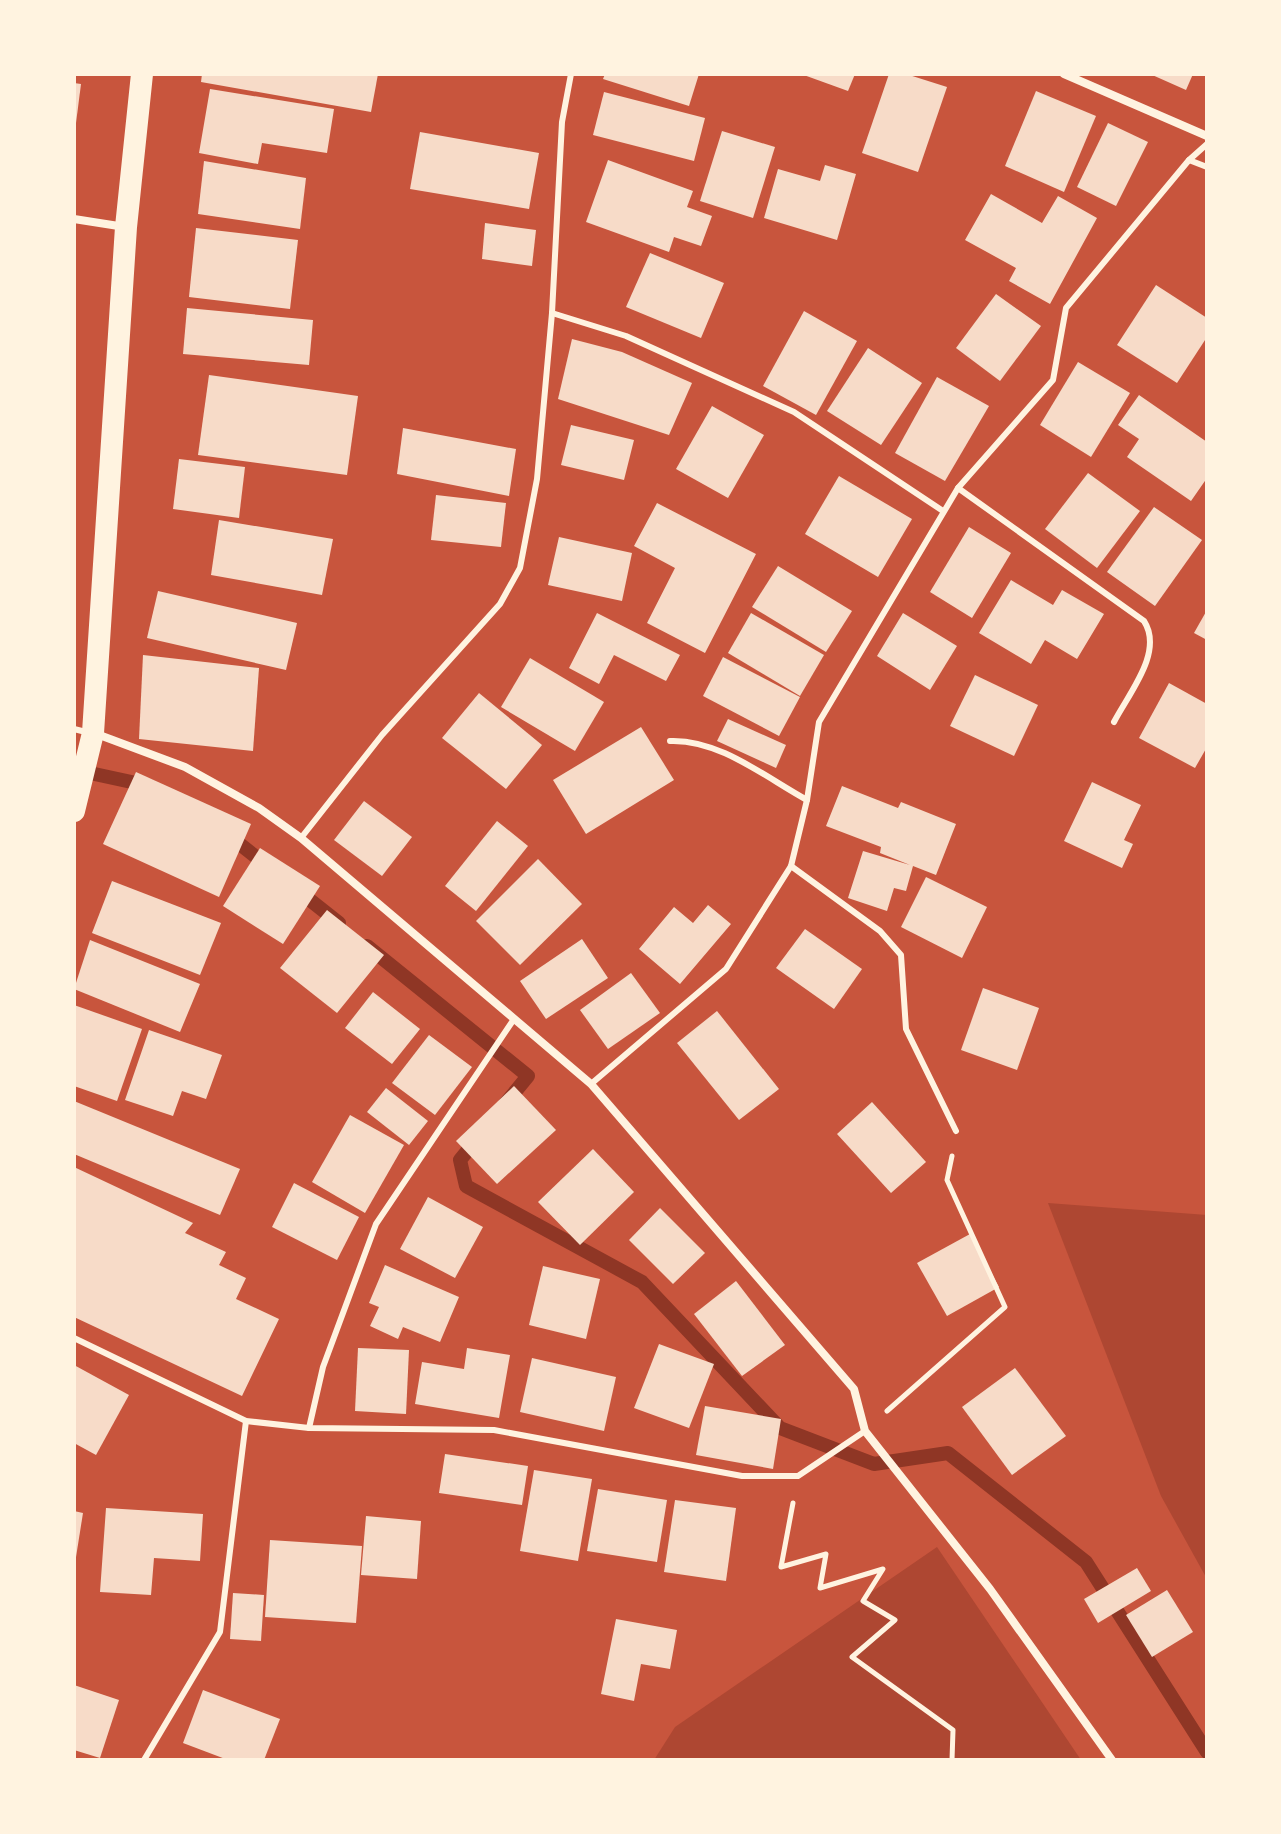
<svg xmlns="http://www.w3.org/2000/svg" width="1281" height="1834" font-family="'Libre Baskerville',serif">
<rect width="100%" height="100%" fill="#c8553d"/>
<g fill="#ae4732">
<path d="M 1048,1203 L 1207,1215 L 1207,1579 L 1161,1496 Z"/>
<path d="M 937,1547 L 1081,1760 L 654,1760 L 675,1727 Z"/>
</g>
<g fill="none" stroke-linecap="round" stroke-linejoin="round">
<g stroke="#8f3625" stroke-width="14">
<path d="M 76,770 L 150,786"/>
<path d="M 227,834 L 270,868"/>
<path d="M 296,889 L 339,923"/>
<path d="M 367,946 L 528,1076 L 505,1104"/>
<path d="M 477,1139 L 460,1160 L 466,1186 L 642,1282 L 780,1428 L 874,1464 L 948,1453 L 1086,1562 L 1207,1752"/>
</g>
</g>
<g fill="#f7dbc8">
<path d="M 202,74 L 378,74 L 371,112 L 201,82 Z"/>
<path d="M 605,74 L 699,74 L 689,106 L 603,79 Z"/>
<path d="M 801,74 L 855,74 L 848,91 Z"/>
<path d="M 889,74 L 906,74 L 947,87 L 918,172 L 862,153 Z"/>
<path d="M 1150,74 L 1193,74 L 1186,90 Z"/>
<path d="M 74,83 L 81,84 L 76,123 L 74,122 Z"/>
<path d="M 210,89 L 334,109 L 327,153 L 262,143 L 258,164 L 199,153 Z"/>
<path d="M 1036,91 L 1096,116 L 1064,192 L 1005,166 Z"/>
<path d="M 604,92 L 705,118 L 694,161 L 593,135 Z"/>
<path d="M 1108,123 L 1148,142 L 1116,206 L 1077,187 Z"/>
<path d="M 722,131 L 775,147 L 753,218 L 700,201 Z"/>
<path d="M 420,132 L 539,153 L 529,209 L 410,189 Z"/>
<path d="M 608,160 L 693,191 L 687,207 L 712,216 L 701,246 L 674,237 L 669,252 L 586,222 Z"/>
<path d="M 204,161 L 306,178 L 300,229 L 198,214 Z"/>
<path d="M 825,165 L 856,174 L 837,240 L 764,218 L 778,169 L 820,181 Z"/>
<path d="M 991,194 L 1042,223 L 1058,196 L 1097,218 L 1050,304 L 1009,281 L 1016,268 L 965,240 Z"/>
<path d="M 485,223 L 536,230 L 532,266 L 482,259 Z"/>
<path d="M 196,228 L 298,240 L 290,309 L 189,297 Z"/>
<path d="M 650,253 L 724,283 L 701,338 L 626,307 Z"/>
<path d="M 1156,285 L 1207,318 L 1207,337 L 1177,383 L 1117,345 Z"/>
<path d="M 996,294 L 1041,326 L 1000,381 L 956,348 Z"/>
<path d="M 187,308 L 313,320 L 309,365 L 183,354 Z"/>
<path d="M 804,311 L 857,341 L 816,415 L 763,386 Z"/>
<path d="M 572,339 L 622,352 L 692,383 L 669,435 L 558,399 Z"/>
<path d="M 868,348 L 922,383 L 881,445 L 827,411 Z"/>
<path d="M 1078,362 L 1130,393 L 1091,457 L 1040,425 Z"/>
<path d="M 209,375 L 358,396 L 347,475 L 198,455 Z"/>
<path d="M 937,377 L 989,406 L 945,481 L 895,453 Z"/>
<path d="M 1139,395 L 1207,442 L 1207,478 L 1191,501 L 1127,457 L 1139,439 L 1118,425 Z"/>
<path d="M 712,406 L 764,435 L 728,498 L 676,469 Z"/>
<path d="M 571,425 L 634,440 L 624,480 L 561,465 Z"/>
<path d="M 403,428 L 516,449 L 509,496 L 397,474 Z"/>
<path d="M 179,459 L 245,467 L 239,518 L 173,509 Z"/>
<path d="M 1088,473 L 1140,511 L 1097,568 L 1045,529 Z"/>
<path d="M 839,476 L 912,519 L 878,577 L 805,534 Z"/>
<path d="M 436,495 L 506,503 L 501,547 L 431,540 Z"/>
<path d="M 657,503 L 756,554 L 705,653 L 647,623 L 675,568 L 634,546 Z"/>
<path d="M 1154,507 L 1202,540 L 1155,606 L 1107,572 Z"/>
<path d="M 219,520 L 333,539 L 322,595 L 211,575 Z"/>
<path d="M 969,527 L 1011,553 L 972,618 L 930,592 Z"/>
<path d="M 559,537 L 632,553 L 622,601 L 548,585 Z"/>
<path d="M 778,566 L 852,611 L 826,652 L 752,607 Z"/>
<path d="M 1011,580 L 1053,605 L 1062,590 L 1104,614 L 1077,659 L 1045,640 L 1031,664 L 979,633 Z"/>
<path d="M 158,591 L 297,623 L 286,670 L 147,638 Z"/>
<path d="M 1207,610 L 1207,640 L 1194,633 Z"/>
<path d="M 597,613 L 680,655 L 666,681 L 614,655 L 599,684 L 569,668 Z"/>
<path d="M 751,613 L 824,655 L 800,696 L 728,653 Z"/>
<path d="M 903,613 L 957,646 L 930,690 L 877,656 Z"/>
<path d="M 143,655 L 259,668 L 253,751 L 139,739 Z"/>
<path d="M 723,657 L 800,697 L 779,736 L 703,696 Z"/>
<path d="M 530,658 L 604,702 L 575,751 L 501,707 Z"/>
<path d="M 975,675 L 1038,705 L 1014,756 L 950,726 Z"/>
<path d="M 1169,683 L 1207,704 L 1207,747 L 1195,768 L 1139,738 Z"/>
<path d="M 479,693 L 542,745 L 506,789 L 442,738 Z"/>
<path d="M 728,719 L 786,745 L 776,768 L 717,741 Z"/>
<path d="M 641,727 L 674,780 L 586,834 L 553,780 Z"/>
<path d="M 136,772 L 251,824 L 219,897 L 103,844 Z"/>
<path d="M 1092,782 L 1141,805 L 1124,840 L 1133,844 L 1122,868 L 1064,841 Z"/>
<path d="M 842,786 L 898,808 L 901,802 L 956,824 L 936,875 L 913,866 L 906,891 L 894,888 L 887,911 L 848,898 L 863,851 L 910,865 L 880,853 L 881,847 L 826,826 Z"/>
<path d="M 364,801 L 412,837 L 382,876 L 334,840 Z"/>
<path d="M 497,821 L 528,846 L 476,911 L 445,886 Z"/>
<path d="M 260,848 L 320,886 L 283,944 L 223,906 Z"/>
<path d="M 538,859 L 582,904 L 520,965 L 476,921 Z"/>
<path d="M 926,877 L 987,907 L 962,958 L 901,927 Z"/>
<path d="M 112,881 L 221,923 L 200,975 L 92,933 Z"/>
<path d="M 708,905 L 731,924 L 680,984 L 639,949 L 674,907 L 693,923 Z"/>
<path d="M 327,910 L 384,955 L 337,1013 L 280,968 Z"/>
<path d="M 805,929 L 862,969 L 834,1009 L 776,968 Z"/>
<path d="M 582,939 L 608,978 L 546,1019 L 520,981 Z"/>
<path d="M 90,940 L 200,984 L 180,1032 L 74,989 Z"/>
<path d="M 631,973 L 660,1013 L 608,1049 L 580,1010 Z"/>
<path d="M 983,988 L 1039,1008 L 1017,1070 L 961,1050 Z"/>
<path d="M 373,992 L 420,1029 L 392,1064 L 345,1028 Z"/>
<path d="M 74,1005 L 142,1029 L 117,1101 L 74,1086 Z"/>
<path d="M 717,1011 L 779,1089 L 739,1120 L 677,1043 Z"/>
<path d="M 149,1030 L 222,1055 L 206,1099 L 182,1091 L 173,1116 L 125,1100 Z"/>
<path d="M 429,1035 L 472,1067 L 435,1115 L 392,1083 Z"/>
<path d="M 514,1086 L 556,1130 L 497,1184 L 456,1141 Z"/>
<path d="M 386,1088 L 428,1121 L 409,1145 L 367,1112 Z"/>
<path d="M 74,1101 L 240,1169 L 220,1215 L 74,1154 Z"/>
<path d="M 872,1102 L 926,1162 L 891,1193 L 837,1134 Z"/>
<path d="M 350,1115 L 404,1145 L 365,1213 L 312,1182 Z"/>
<path d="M 593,1149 L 634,1192 L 580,1245 L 538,1202 Z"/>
<path d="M 74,1167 L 193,1223 L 185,1233 L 226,1252 L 219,1265 L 246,1278 L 236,1299 L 279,1319 L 242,1396 L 74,1317 Z"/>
<path d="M 294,1183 L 359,1217 L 337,1260 L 272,1227 Z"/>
<path d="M 428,1197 L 483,1227 L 455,1278 L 400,1249 Z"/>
<path d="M 660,1208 L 705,1253 L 673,1284 L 629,1240 Z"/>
<path d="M 970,1234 L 999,1287 L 947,1316 L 917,1263 Z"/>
<path d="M 385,1265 L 459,1297 L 440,1342 L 403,1327 L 398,1339 L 370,1326 L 379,1307 L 369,1303 Z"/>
<path d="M 543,1266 L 600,1279 L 586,1339 L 529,1325 Z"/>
<path d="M 736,1281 L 785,1345 L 742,1376 L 694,1314 Z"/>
<path d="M 659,1344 L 714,1364 L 689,1428 L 634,1408 Z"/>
<path d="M 358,1348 L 409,1350 L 406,1414 L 355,1411 Z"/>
<path d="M 467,1348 L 510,1355 L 499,1418 L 415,1404 L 422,1362 L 464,1369 Z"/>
<path d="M 532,1358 L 616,1377 L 604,1431 L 520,1412 Z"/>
<path d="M 74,1365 L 129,1395 L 96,1455 L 74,1443 Z"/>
<path d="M 1015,1368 L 1066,1436 L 1012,1475 L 962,1407 Z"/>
<path d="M 705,1406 L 781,1419 L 773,1469 L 696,1455 Z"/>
<path d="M 445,1454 L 528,1466 L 522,1505 L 439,1493 Z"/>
<path d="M 534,1470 L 592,1479 L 578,1561 L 520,1551 Z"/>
<path d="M 598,1489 L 667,1500 L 657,1562 L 587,1551 Z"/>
<path d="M 675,1500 L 736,1508 L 726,1581 L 664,1572 Z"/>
<path d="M 106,1508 L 203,1514 L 200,1561 L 154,1558 L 151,1595 L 100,1592 Z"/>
<path d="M 74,1511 L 83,1513 L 76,1557 L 74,1557 Z"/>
<path d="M 366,1516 L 421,1521 L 417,1579 L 361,1575 Z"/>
<path d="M 270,1540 L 362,1546 L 356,1623 L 265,1617 Z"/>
<path d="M 1137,1568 L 1151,1591 L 1098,1623 L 1084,1599 Z"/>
<path d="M 1167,1590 L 1193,1632 L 1152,1657 L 1126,1615 Z"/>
<path d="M 233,1593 L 264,1595 L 261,1641 L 230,1639 Z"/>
<path d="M 616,1619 L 677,1630 L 670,1669 L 641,1664 L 634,1701 L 601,1694 Z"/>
<path d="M 74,1685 L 119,1700 L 100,1758 L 74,1750 Z"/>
<path d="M 203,1690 L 280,1719 L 264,1760 L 228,1760 L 183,1743 Z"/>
</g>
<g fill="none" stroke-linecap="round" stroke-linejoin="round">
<g stroke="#fff3e0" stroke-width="5">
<path d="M 887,1411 L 1005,1307 L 947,1180 L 952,1156"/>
<path d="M 793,1503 L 781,1567 L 826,1554 L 820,1588 L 883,1569 L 863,1601 L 895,1620 L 852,1657 L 953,1730 L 952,1760"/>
</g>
<g stroke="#fff3e0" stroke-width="6">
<path d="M 1189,160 L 1207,167"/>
<path d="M 552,313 L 626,336 L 794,412 L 943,511"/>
<path d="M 958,488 L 1144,621 C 1164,652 1129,693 1114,722"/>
<path d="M 74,729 L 90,733"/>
<path d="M 670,741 C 719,739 765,777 807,800"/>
<path d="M 301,838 L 382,735 L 500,604 L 520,568 L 537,479 L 552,313 L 562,122 L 571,74"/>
<path d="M 791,866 L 880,931 L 901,955 L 906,1029 L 956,1131"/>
<path d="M 591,1084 L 726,969 L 791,866 L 807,800 L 819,722 L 958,488 L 1053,380 L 1066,308 L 1189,160 L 1207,144"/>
<path d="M 74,1338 L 246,1421 L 309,1428 L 494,1430 L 742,1476 L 798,1476 L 865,1431"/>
<path d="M 309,1428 L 323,1367 L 376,1224 L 514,1019"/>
<path d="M 144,1760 L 220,1632 L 246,1421"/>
</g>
<g stroke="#fff3e0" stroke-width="8">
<path d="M 1064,74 L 1207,136"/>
<path d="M 74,219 L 125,227"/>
<path d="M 94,733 L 185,767 L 259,808 L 301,838 L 591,1084 L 854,1389 L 865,1431 L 990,1589 L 1112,1760"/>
</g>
<path stroke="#fff3e0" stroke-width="22" d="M 74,811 L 93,733 L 126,227 L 142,74"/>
</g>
<rect width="1281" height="1834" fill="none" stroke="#fff3e0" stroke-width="152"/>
</svg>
